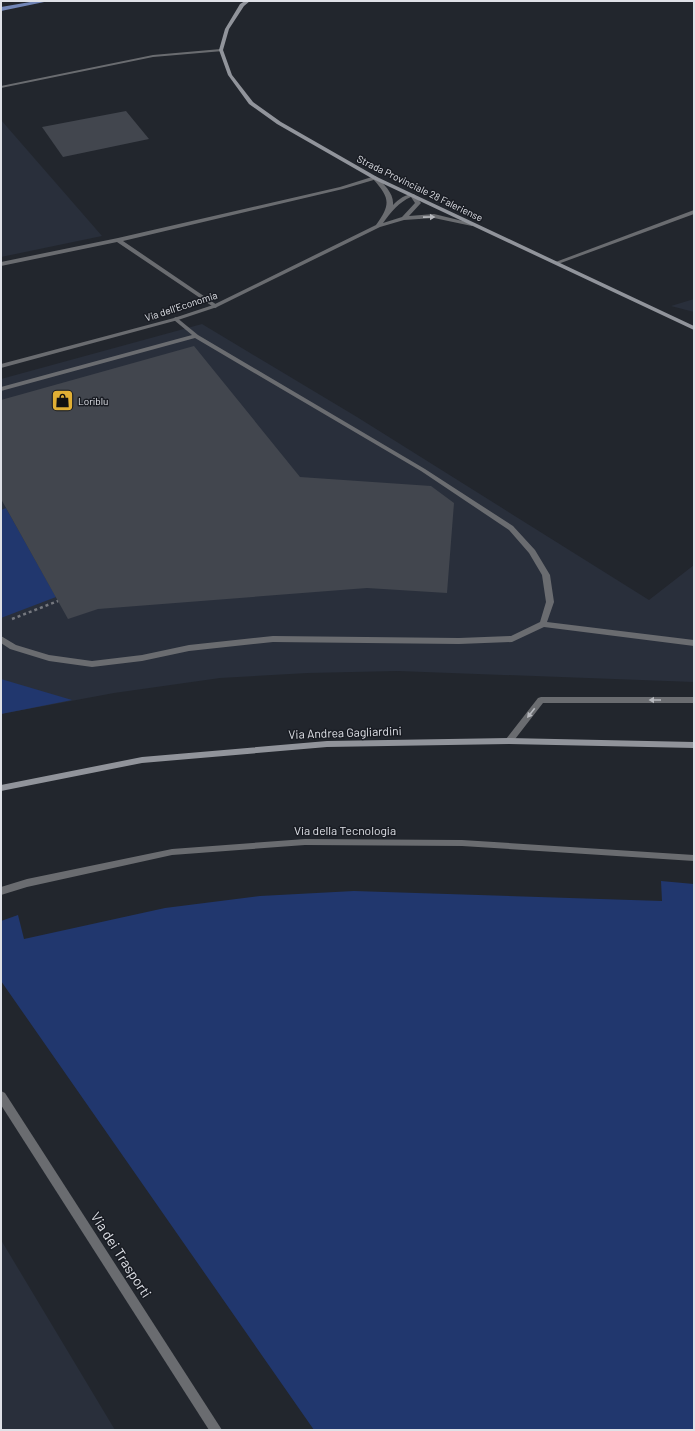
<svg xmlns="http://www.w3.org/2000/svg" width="695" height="1431" font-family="Barlow,sans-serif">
<rect width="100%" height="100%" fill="#22262d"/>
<g fill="#292f3b">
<path d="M 1,120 L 102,236 L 1,257 Z"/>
<path d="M 694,299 L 694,312 L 671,306 Z"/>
<path d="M 202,324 L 357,417 L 649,600 L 694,565 L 694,682 L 398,671 L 308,673 L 220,678 L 114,693 L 1,714 L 1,379 Z"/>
<path d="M 1,1240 L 115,1430 L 1,1430 Z"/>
</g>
<g fill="#21376e">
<path d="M 6,508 L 56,597 L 1,618 L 1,510 Z"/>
<path d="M 1,679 L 72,700 L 1,714 Z"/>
<path d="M 661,881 L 694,884 L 694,1430 L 314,1430 L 1,981 L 1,921 L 18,915 L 24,939 L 165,908 L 260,896 L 354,891 L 662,901 Z"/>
</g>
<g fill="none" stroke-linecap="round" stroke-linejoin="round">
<path fill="#7286b7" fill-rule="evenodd" d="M 36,1 L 49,1 L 1,11 L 1,7 Z"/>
</g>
<g fill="#42464e">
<path d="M 126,111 L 149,139 L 63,157 L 42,127 Z"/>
<path d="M 194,346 L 300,477 L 431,486 L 454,503 L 447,593 L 367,588 L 98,609 L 68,619 L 1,499 L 1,400 Z"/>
</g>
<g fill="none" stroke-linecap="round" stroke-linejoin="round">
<path stroke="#75787f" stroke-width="2.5" stroke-dasharray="3 3" stroke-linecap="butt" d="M 12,619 L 58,601"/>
<g fill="#6a6c70" fill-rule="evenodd">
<path d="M 221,49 L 223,50 L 223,51 L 153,57 L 1,88 L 1,86 L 153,55 Z"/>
<path d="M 375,176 L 377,177 L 377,179 L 343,189 L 123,241 L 217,305 L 217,307 L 215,308 L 117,242 L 1,266 L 1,262 L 118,238 L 340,187 Z"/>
<path d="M 694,210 L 694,214 L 558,264 L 553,263 Z"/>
<path d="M 176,317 L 198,335 L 425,469 L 513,526 L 535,550 L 550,575 L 554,602 L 547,622 L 694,640 L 694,646 L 544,627 L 512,642 L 459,644 L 273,642 L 189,651 L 142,661 L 92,667 L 49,661 L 10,649 L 1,643 L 1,636 L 16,645 L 49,655 L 92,661 L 142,655 L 189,645 L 273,636 L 459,638 L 511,636 L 540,622 L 546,602 L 542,575 L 529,553 L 509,530 L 421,471 L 195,338 L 1,391 L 1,387 L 192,335 L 174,320 L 174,318 Z"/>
<path d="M 541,697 L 694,697 L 694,703 L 543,703 L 512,743 L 506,743 L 505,741 L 506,739 L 538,698 Z"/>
<path d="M 1,1091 L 5,1093 L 222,1430 L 209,1430 L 1,1105 Z"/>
</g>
<g fill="#6a6c70" fill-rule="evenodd">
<path d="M 373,177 L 377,177 C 384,185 394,193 393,205 C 399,199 405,194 414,194 L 421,203 L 409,216 L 434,214 L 475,224 L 472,226 L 434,218 L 404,220 L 380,227 L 217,307 L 178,320 L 1,368 L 1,364 L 174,318 L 213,305 L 376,225 C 391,204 390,198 373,179 ZM 411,197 L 415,203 L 402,217 L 383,223 C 391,212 399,202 411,197 Z"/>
<path d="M 305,839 L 462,840 L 694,855 L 694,861 L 462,846 L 305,845 L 172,855 L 27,887 L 1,895 L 1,887 L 27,879 L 172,849 Z"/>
</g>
<g fill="#91949b" fill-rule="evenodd">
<path d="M 245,1 L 250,1 L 244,6 L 229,29 L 223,50 L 232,75 L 253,102 L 281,122 L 377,177 L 694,326 L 694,330 L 373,179 L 277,124 L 249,104 L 228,75 L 219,50 L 225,29 L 240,4 Z"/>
<path d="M 509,738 L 694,742 L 694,748 L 509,744 L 327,747 L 142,763 L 1,791 L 1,785 L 142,757 L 327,741 Z"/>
</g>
</g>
<defs><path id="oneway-solid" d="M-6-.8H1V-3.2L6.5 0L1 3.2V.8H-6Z"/></defs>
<g fill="#b6b8bd">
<use href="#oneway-solid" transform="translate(429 217) rotate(-1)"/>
<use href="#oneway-solid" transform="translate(655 700) rotate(-180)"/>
<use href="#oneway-solid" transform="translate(531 713) rotate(128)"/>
</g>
<defs>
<symbol id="shop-square" viewBox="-11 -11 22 22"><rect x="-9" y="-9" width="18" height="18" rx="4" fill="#e1af34" stroke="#191c23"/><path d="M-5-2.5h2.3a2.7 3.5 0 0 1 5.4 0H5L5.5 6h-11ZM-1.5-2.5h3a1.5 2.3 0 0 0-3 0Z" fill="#111"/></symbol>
</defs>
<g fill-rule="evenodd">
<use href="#shop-square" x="50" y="388" width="25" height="25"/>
</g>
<g text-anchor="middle" stroke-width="3" stroke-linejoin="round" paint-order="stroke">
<g font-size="10" fill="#dfe1e7" stroke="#191c23">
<text transform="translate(420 188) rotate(26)" y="4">Strada Provinciale 28 Faleriense</text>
<text transform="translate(181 306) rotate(-18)" y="4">Via dell'Economia</text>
</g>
<g font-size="10" fill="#dfe1e7" stroke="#191c23" text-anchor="start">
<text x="78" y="405">Loriblu</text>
</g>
<g font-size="12" fill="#dfe1e7" stroke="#191c23">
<text transform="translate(345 733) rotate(-2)" y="4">Via Andrea Gagliardini</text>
<text x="345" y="835">Via della Tecnologia</text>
</g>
<g font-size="14" fill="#dfe1e7" stroke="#191c23">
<text transform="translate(121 1255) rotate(57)" y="5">Via dei Trasporti</text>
</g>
</g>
<rect width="695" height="1431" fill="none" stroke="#dfe1e7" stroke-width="4"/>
</svg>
